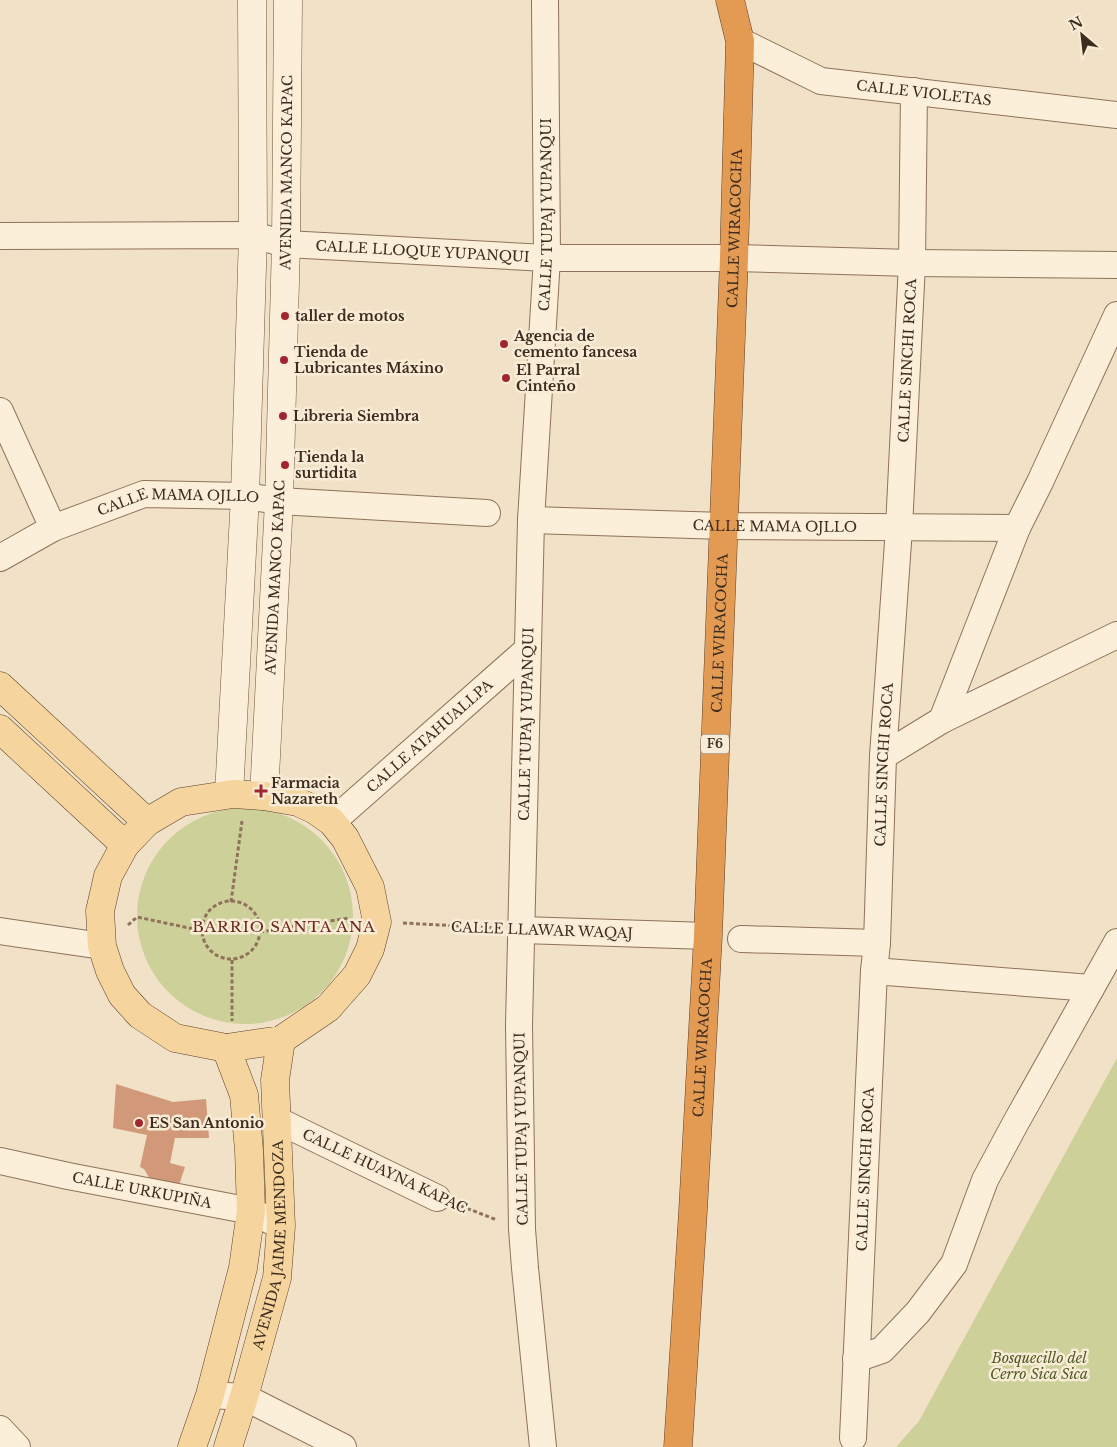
<svg xmlns="http://www.w3.org/2000/svg" width="1117" height="1447" font-family="'Libre Baskerville',serif">
<rect width="100%" height="100%" fill="#f1e1c6"/>
<g fill="#cdd099">
<circle cx="245" cy="916" r="108"/>
<path d="M 1117,1058 L 1117,1447 L 896,1447 L 919,1421 Z"/>
</g>
<path fill="#d1997a" d="M 116,1084 L 173,1102 L 206,1099 L 209,1138 L 175,1138 L 170,1163 L 185,1167 L 179,1185 L 150,1179 L 144,1169 L 140,1167 L 147,1135 L 113,1128 Z"/>
<g fill="none" stroke-linecap="round" stroke-linejoin="round">
<defs>
<g id="street">
<path id="s1" d="M 740,41 L 821,81 L 1117,115"/>
<path id="s2" d="M 0,236 L 253,235 L 286,244 L 547,258 L 734,258 L 912,263 L 1117,265"/>
<path d="M 0,411 L 53,528"/>
<path id="s3" d="M 531,520 L 724,526 L 1017,528"/>
<path id="s4" d="M 0,558 L 53,528 L 144,494 L 245,496 L 279,501 L 487,513"/>
<path d="M 942,720 L 1017,528 L 1040,482 L 1117,315"/>
<path d="M 883,756 L 942,720 L 1117,635"/>
<path id="s5" d="M 332,822 L 527,650"/>
<path d="M 522,930 L 708,936"/>
<path d="M 0,931 L 102,946"/>
<path d="M 741,939 L 877,943"/>
<path d="M 874,971 L 1091,988"/>
<path d="M 277,1120 L 437,1198"/>
<path id="s6" d="M 0,1161 L 68,1176 L 251,1211 L 281,1226"/>
<path d="M 856,1359 L 882,1350 L 918,1312 L 954,1264 L 985,1180 L 1015,1124 L 1117,942"/>
<path d="M 210,1395 L 244,1397 L 343,1447"/>
<path d="M 0,1429 L 17,1447"/>
<path id="s7" d="M 853,1438 L 874,971 L 877,943 L 883,756 L 899,528 L 912,263 L 914,91"/>
<path id="s8" d="M 543,1447 L 525,1268 L 522,1229 L 519,1025 L 531,520 L 547,258 L 545,0"/>
</g>
<g id="secondary">
<path d="M 229,794 L 245,496 L 253,235 L 252,0"/>
<path id="s9" d="M 264,796 L 279,501 L 286,244 L 288,0"/>
</g>
<g id="primary">
<path d="M 0,686 L 147,822"/>
<path d="M 0,729 L 125,845"/>
<path d="M 233,794 L 264,796 L 298,802 L 315,810 L 332,822 L 345,838 L 370,887 L 377,922 L 370,949 L 357,975 L 328,1008 L 281,1040 L 226,1048 L 175,1038 L 140,1015 L 122,995 L 110,971 L 102,946 L 100,911 L 108,876 L 125,845 L 147,822 L 181,802 Z"/>
<path d="M 192,1447 L 210,1395 L 243,1268 L 251,1211 L 249,1150 L 244,1095 L 226,1048"/>
<path id="s10" d="M 228,1447 L 244,1397 L 277,1278 L 281,1226 L 275,1080 L 281,1040"/>
</g>
<g id="highway">
<path id="s11" d="M 678,1447 L 693,1211 L 708,936 L 734,258 L 740,41 L 730,0"/>
</g>
</defs>
<use href="#street" stroke="#8e725a" stroke-width="28"/>
<use href="#secondary" stroke="#70533d" stroke-width="29"/>
<use href="#primary" stroke="#5b412e" stroke-width="29"/>
<use href="#highway" stroke="#5b412e" stroke-width="29"/>
<g stroke="#8e725a" stroke-width="3" stroke-dasharray="4 2.5" stroke-linecap="butt">
<circle cx="231" cy="930" r="29"/>
<path d="M 231,902 L 242,821"/>
<path d="M 403,923 L 496,928"/>
<path d="M 128,925 L 137,917 L 203,931"/>
<path d="M 260,932 L 349,918"/>
<path d="M 232,960 L 232,1021"/>
<path d="M 461,1206 L 497,1220"/>
</g>
<use href="#street" stroke="#fbefda" stroke-width="26"/>
<use href="#secondary" stroke="#fbefda" stroke-width="28"/>
<use href="#primary" stroke="#f5d49d" stroke-width="28"/>
<use href="#highway" stroke="#e39b53" stroke-width="28"/>
</g>
<g fill="#a0272f" stroke="#f8ecd6" stroke-width="2">
<circle cx="285" cy="316" r="5"/>
<circle cx="504" cy="344" r="5"/>
<circle cx="284" cy="360" r="5"/>
<circle cx="506" cy="378" r="5"/>
<circle cx="283" cy="416" r="5"/>
<circle cx="285" cy="465" r="5"/>
<path d="M258.5 783.5h5v5h5v5h-5v5h-5v-5h-5v-5h5z"/>
<circle cx="139" cy="1123" r="5"/>
</g>
<g text-anchor="middle" stroke-width="5" stroke-linejoin="round" paint-order="stroke">
<rect fill="#f8ecd6" stroke="#756656" stroke-width="1" x="701" y="734.5" width="28" height="19" rx="4"/>
<g font-size="12" font-weight="bold" fill="#3d2c1f">
<text x="715" y="748">F6</text>
</g>
<g font-size="14" fill="#3d2c1f" stroke="#f8ecd6">
<text dy="5" stroke="none"><textPath href="#s1" startOffset="194">CALLE VIOLETAS</textPath></text>
<text dy="5" stroke="none"><textPath href="#s9" startOffset="624">AVENIDA MANCO KAPAC</textPath></text>
<text dy="5" stroke="none"><textPath href="#s8" startOffset="1234">CALLE TUPAJ YUPANQUI</textPath></text>
<text dy="5" stroke="none"><textPath href="#s11" startOffset="1220">CALLE WIRACOCHA</textPath></text>
<text dy="5" stroke="none"><textPath href="#s2" startOffset="424">CALLE LLOQUE YUPANQUI</textPath></text>
<text dy="5" stroke="none"><textPath href="#s7" startOffset="1079">CALLE SINCHI ROCA</textPath></text>
<text dy="5" stroke="none"><textPath href="#s4" startOffset="191">CALLE MAMA OJLLO</textPath></text>
<text dy="5" stroke="none"><textPath href="#s3" startOffset="244">CALLE MAMA OJLLO</textPath></text>
<text dy="5" stroke="none"><textPath href="#s9" startOffset="219">AVENIDA MANCO KAPAC</textPath></text>
<text dy="5" stroke="none"><textPath href="#s11" startOffset="815">CALLE WIRACOCHA</textPath></text>
<text dy="5" stroke="none"><textPath href="#s8" startOffset="724">CALLE TUPAJ YUPANQUI</textPath></text>
<text dy="5" stroke="none"><textPath href="#s5" startOffset="130">CALLE ATAHUALLPA</textPath></text>
<text dy="5" stroke="none"><textPath href="#s7" startOffset="674">CALLE SINCHI ROCA</textPath></text>
<text transform="translate(542 930) rotate(2)" y="5">CALLE LLAWAR WAQAJ</text>
<text dy="5" stroke="none"><textPath href="#s11" startOffset="410">CALLE WIRACOCHA</textPath></text>
<text transform="translate(521 1129) rotate(-91)" y="5">CALLE TUPAJ YUPANQUI</text>
<text dy="5" stroke="none"><textPath href="#s7" startOffset="269">CALLE SINCHI ROCA</textPath></text>
<text transform="translate(385 1171) rotate(25)" y="5">CALLE HUAYNA KAPAC</text>
<text dy="5" stroke="none"><textPath href="#s6" startOffset="145">CALLE URKUPIÑA</textPath></text>
<text dy="5" stroke="none"><textPath href="#s10" startOffset="208">AVENIDA JAIME MENDOZA</textPath></text>
</g>
<g font-size="14" font-weight="bold" fill="#3d2c1f" stroke="#f8ecd6" text-anchor="start">
<text x="295" y="321">taller de motos</text>
<text x="514" y="341">Agencia de<tspan x="514" dy="16">cemento fancesa</tspan></text>
<text x="294" y="357">Tienda de<tspan x="294" dy="16">Lubricantes Máxino</tspan></text>
<text x="516" y="375">El Parral<tspan x="516" dy="16">Cinteño</tspan></text>
<text x="293" y="421">Libreria Siembra</text>
<text x="295" y="462">Tienda la<tspan x="295" dy="16">surtidita</tspan></text>
<text x="271" y="788">Farmacia<tspan x="271" dy="16">Nazareth</tspan></text>
<text x="149" y="1128">ES San Antonio</text>
</g>
<g font-size="14" font-style="italic" fill="#505b24" stroke="#f8ecd6">
<text x="1039" y="1363">Bosquecillo del<tspan x="1039" dy="16">Cerro Sica Sica</tspan></text>
</g>
<g font-size="15" letter-spacing="1" fill="#6c281c" stroke="#f8ecd6">
<text x="284" y="932">BARRIO SANTA ANA</text>
</g>
</g>
<g transform="translate(1082 35) rotate(332)" stroke="#f8ecd6" stroke-width="4" paint-order="stroke">
<path d="M0-4L9 19L0 12L-9 19Z" fill="#3d2c1f"/>
<text y="-8" font-size="14" font-weight="bold" text-anchor="middle" fill="#3d2c1f">N</text>
</g>
</svg>
